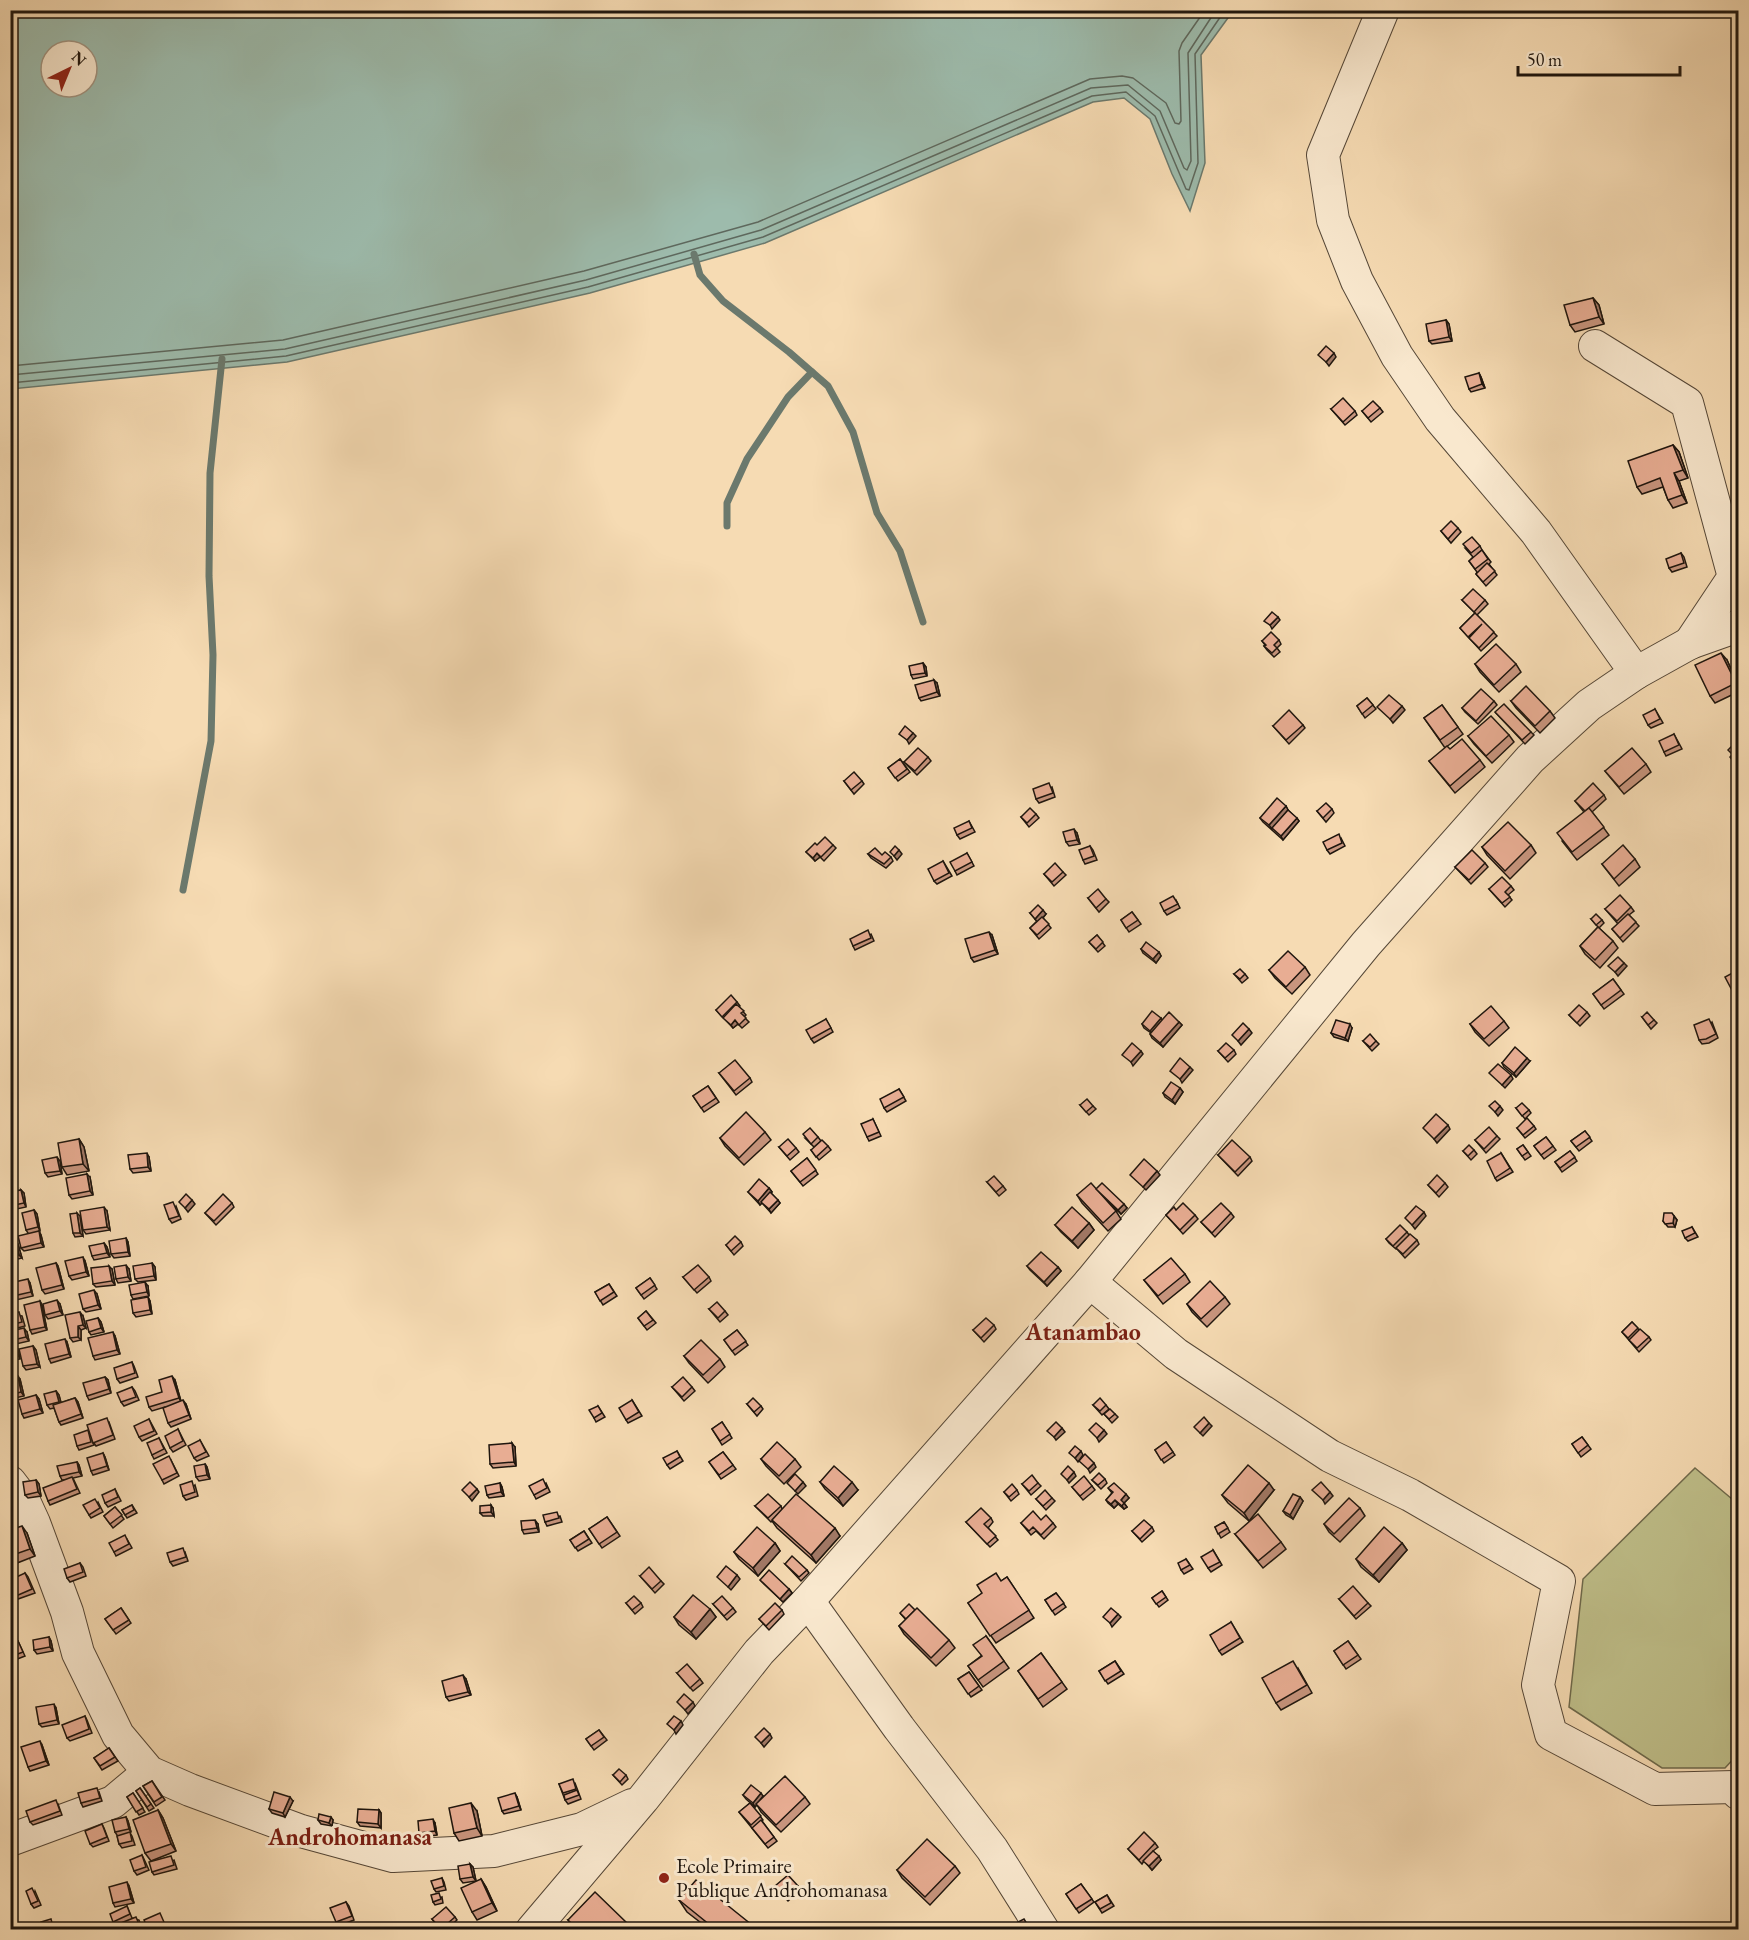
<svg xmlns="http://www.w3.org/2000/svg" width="1749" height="1940" font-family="'EB Garamond',serif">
<rect width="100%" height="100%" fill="#f6dbb3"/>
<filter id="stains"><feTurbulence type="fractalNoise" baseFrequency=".00333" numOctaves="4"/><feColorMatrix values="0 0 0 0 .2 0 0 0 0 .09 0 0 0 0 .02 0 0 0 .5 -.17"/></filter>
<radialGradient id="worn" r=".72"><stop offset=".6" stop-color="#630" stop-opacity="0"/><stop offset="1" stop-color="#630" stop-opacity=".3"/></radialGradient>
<path fill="#bfbf8a" stroke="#6f6a4c" stroke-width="1.5" d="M 1695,1468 L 1738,1504 L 1738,1754 L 1725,1768 L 1662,1768 L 1569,1707 L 1583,1579 Z"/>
<path fill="#9dbbac" stroke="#6b796d" stroke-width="1.5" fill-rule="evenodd" d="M 11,10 L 1232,10 L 1233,11 L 1201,55 L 1205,163 L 1190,211 L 1172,174 L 1150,119 L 1124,98 L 1093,102 L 765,243 L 590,293 L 287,362 L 11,389 ZM 51,51 L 87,51 L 87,87 L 51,87 Z"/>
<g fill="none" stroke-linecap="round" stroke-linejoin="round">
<g stroke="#5e685d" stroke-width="1.5">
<path d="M 10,366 L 283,340 L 584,271 L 758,222 L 1090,79 L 1122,76 L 1133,78 L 1166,103 L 1175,123 L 1179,124 L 1181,121 L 1179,51 L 1182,43 L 1205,10"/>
<path d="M 10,375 L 285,349 L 586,280 L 761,230 L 1091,88 L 1128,85 L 1160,111 L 1184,168 L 1187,170 L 1191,161 L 1188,53 L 1216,10"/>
<path d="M 10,383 L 286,356 L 588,287 L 763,237 L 1092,96 L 1126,92 L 1155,116 L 1186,189 L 1189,190 L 1198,163 L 1195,54 L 1225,10"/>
</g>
<g stroke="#6b796d" stroke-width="7">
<path d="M 694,254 L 700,275 L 723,301 L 789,352 L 828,386 L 853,432 L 877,513 L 900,551 L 923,622"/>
<path d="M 727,526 L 727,503 L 747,459 L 788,397 L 812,372"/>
<path d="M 183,890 L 211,741 L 213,655 L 209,576 L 210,473 L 222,359"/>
</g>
<defs>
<g id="minor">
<path d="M 1595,346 L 1687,403 L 1734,577 L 1690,643"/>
<path d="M 1636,673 L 1690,643 L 1738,626"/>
<path d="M 1090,1282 L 1176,1354 L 1330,1456 L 1410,1495 L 1559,1581 L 1538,1685 L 1551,1734 L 1655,1789 L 1734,1787 L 1738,1793"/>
<path d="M 10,1482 L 23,1499 L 34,1523 L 67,1612 L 78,1653 L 118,1735 L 149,1772 L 190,1790 L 301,1831 L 393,1856 L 494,1851 L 582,1829 L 632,1805"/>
<path d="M 808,1601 L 899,1728 L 992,1849 L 1043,1930"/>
<path d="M 10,1840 L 113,1802 L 149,1772"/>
<path d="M 532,1930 L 643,1799 L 759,1652 L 808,1601 L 1090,1282 L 1366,944 L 1530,759 L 1589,705 L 1636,673 L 1536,532 L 1440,419 L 1397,356 L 1357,281 L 1333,220 L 1323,155 L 1383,10"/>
</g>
</defs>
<use href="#minor" stroke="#554737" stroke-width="34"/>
<use href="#minor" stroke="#f9e8ce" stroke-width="32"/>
</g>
<g fill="#c8957e" stroke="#1f160e" stroke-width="1.5">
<path d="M 1593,298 L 1599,305 L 1604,324 L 1575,332 L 1570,325 Z"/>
<path d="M 1446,320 L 1449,324 L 1452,341 L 1432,344 L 1429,341 Z"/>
<path d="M 1479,373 L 1481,377 L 1485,388 L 1471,392 L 1469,389 Z"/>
<path d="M 1380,408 L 1383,412 L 1371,422 L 1362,411 Z"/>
<path d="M 1331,409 L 1355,411 L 1357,415 L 1345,425 Z"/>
<path d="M 1673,445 L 1679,452 L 1688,478 L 1679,481 L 1687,503 L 1673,508 L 1668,500 L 1663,487 L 1642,494 L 1637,487 Z"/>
<path d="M 1458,528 L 1461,532 L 1451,543 L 1441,531 Z"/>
<path d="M 1480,546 L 1482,550 L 1477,554 L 1482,550 L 1491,562 L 1489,564 L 1497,575 L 1486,586 L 1476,574 L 1477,572 L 1469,561 L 1473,557 L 1465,548 Z"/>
<path d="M 1681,553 L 1684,557 L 1687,567 L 1672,572 L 1669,568 Z"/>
<path d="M 1462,600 L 1485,600 L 1488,604 L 1477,615 L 1497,636 L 1481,651 L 1460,628 L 1475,613 Z"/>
<path d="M 1279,640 L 1281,644 L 1277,648 L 1280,652 L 1274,657 L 1267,650 L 1264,646 L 1265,645 L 1262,641 Z"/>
<path d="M 1727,660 L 1738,685 L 1738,692 L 1715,703 L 1710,696 Z"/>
<path d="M 923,663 L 926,667 L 927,676 L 913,679 L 911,675 Z"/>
<path d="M 1475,664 L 1516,664 L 1521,672 L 1499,692 L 1480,672 Z"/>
<path d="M 937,683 L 940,696 L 921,701 L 919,698 Z"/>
<path d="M 1367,698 L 1376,709 L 1365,718 L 1357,706 Z"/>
<path d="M 1494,701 L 1497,705 L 1478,724 L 1465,712 L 1462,708 Z"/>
<path d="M 1511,701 L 1550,711 L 1555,718 L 1540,733 L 1516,708 Z"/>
<path d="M 1442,705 L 1463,734 L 1445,748 L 1424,718 Z"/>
<path d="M 1655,709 L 1663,723 L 1651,728 L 1648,725 Z"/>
<path d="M 1495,712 L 1531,732 L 1534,735 L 1525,744 Z"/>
<path d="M 1303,725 L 1305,728 L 1289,744 L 1273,726 Z"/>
<path d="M 1674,734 L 1682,749 L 1666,756 L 1664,752 Z"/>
<path d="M 1509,735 L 1514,742 L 1492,763 L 1474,744 L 1468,736 Z"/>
<path d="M 1450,749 L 1480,760 L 1485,767 L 1455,793 L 1429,761 Z"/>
<path d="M 928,757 L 931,761 L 917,775 L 904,762 Z"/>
<path d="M 900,759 L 910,772 L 898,781 L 888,768 Z"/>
<path d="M 1646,764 L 1651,772 L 1624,794 L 1605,771 Z"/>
<path d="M 844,781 L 862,781 L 864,784 L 854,794 Z"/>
<path d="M 1052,787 L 1055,797 L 1039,803 L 1036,799 Z"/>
<path d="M 1604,795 L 1606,799 L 1592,812 L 1609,835 L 1577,860 L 1562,841 L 1584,812 L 1575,801 Z"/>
<path d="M 1286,806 L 1288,810 L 1299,821 L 1283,840 L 1263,822 L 1260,818 Z"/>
<path d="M 1332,809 L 1334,813 L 1326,822 L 1317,811 Z"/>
<path d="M 1036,814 L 1039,818 L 1029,827 L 1021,817 Z"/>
<path d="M 969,821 L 975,832 L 960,839 L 957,835 Z"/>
<path d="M 1077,833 L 1080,844 L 1069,846 L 1066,842 Z"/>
<path d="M 1341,838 L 1345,846 L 1330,854 L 1327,850 Z"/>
<path d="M 817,845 L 833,845 L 836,848 L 824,861 L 820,857 L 815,861 L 806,852 Z"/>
<path d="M 1531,845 L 1536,853 L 1510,879 L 1487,855 L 1482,847 Z"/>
<path d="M 1090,846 L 1093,850 L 1097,860 L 1085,864 L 1083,860 Z"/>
<path d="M 967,853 L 974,866 L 957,875 L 955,871 Z"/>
<path d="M 868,854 L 882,855 L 891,857 L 893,861 L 886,868 L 871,858 Z"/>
<path d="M 1635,859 L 1640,867 L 1619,886 L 1602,864 Z"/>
<path d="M 943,861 L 952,876 L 937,884 L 934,881 Z"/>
<path d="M 1485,863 L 1488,867 L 1471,884 L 1455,867 Z"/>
<path d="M 1063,872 L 1066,875 L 1054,886 L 1044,874 Z"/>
<path d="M 1511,886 L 1514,890 L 1508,895 L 1512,900 L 1505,907 L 1489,889 Z"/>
<path d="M 1088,898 L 1106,899 L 1109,902 L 1099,912 Z"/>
<path d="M 1176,900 L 1180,908 L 1167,915 L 1164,911 Z"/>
<path d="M 1631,907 L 1634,911 L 1629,915 L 1639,926 L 1623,942 L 1612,929 L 1618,924 L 1605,909 Z"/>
<path d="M 1132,912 L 1141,924 L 1129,932 L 1121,920 Z"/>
<path d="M 1030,913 L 1046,914 L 1043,918 L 1051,928 L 1039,939 L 1030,928 L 1037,921 Z"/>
<path d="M 1591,919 L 1602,920 L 1604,923 L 1599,928 L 1613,941 L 1618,948 L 1600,968 L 1585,954 L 1580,946 L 1598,927 Z"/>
<path d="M 871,934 L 874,941 L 855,950 L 853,946 Z"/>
<path d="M 992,935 L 998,954 L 974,962 L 971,958 Z"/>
<path d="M 1097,935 L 1105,946 L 1098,952 L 1089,942 Z"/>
<path d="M 1141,949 L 1159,952 L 1161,956 L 1156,963 L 1143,953 Z"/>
<path d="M 1305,967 L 1310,975 L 1292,994 L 1275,978 L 1269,970 Z"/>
<path d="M 1234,974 L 1245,974 L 1248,978 L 1242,983 Z"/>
<path d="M 1613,979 L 1624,994 L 1604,1009 L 1593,994 Z"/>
<path d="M 737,1002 L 740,1006 L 739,1007 L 746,1015 L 744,1017 L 749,1022 L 742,1028 L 738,1024 L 733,1028 L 716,1010 Z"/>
<path d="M 1587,1012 L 1590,1016 L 1580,1026 L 1569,1015 Z"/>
<path d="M 1642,1017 L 1654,1020 L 1657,1023 L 1651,1029 Z"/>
<path d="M 1161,1018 L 1162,1020 L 1179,1022 L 1182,1025 L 1163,1047 L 1152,1038 L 1150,1034 L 1151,1033 L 1144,1028 L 1142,1024 Z"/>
<path d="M 826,1019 L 833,1032 L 814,1043 L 811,1039 Z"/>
<path d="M 1504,1021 L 1509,1028 L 1489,1046 L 1475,1032 L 1470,1024 Z"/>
<path d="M 1712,1022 L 1718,1038 L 1709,1043 L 1702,1044 L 1699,1040 Z"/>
<path d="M 1352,1028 L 1348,1041 L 1334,1037 L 1331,1033 Z"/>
<path d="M 1363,1041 L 1376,1041 L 1379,1044 L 1372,1051 Z"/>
<path d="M 1234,1050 L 1236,1054 L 1228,1062 L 1218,1051 Z"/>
<path d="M 1530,1061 L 1516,1077 L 1504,1067 L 1502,1063 Z"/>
<path d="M 719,1073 L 750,1078 L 752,1082 L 736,1095 Z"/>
<path d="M 708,1086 L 719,1102 L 704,1112 L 693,1096 Z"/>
<path d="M 1180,1088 L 1183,1092 L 1175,1104 L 1165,1097 L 1163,1093 Z"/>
<path d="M 899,1089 L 906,1101 L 887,1112 L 884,1108 Z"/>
<path d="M 1080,1105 L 1093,1106 L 1096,1109 L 1089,1115 Z"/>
<path d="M 1516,1108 L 1529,1110 L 1531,1113 L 1525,1119 Z"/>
<path d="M 873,1119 L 881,1136 L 869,1141 L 867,1137 Z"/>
<path d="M 1534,1126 L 1536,1129 L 1525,1138 L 1517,1128 Z"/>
<path d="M 1585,1131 L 1592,1141 L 1579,1151 L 1571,1141 Z"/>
<path d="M 765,1132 L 771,1140 L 744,1165 L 725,1146 L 720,1138 Z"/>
<path d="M 1497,1136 L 1500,1139 L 1486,1153 L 1475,1140 Z"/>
<path d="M 818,1137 L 821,1141 L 814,1147 L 805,1138 Z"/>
<path d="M 1546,1137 L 1556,1150 L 1544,1159 L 1534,1146 Z"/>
<path d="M 79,1139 L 84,1147 L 89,1171 L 67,1175 L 62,1167 Z"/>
<path d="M 1523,1145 L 1531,1156 L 1525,1160 L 1517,1149 Z"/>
<path d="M 828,1146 L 831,1150 L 819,1160 L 811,1150 Z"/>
<path d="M 779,1147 L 796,1148 L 799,1152 L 790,1160 Z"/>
<path d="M 1474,1150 L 1477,1154 L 1471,1160 L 1463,1151 Z"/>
<path d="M 1570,1151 L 1577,1161 L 1562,1172 L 1555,1162 Z"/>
<path d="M 1501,1153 L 1513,1172 L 1497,1181 L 1495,1178 Z"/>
<path d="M 1218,1155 L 1250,1157 L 1252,1161 L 1238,1176 Z"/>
<path d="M 149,1157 L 151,1171 L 133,1173 L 130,1169 Z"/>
<path d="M 807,1158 L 818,1174 L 803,1186 L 791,1171 Z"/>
<path d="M 60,1161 L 62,1174 L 48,1177 L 45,1173 Z"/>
<path d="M 90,1177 L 93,1195 L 72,1199 L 69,1195 Z"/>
<path d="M 987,1182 L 1003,1186 L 1006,1190 L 999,1196 Z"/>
<path d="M 1445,1183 L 1448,1187 L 1439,1197 L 1428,1185 Z"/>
<path d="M 769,1188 L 772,1192 L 771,1193 L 780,1203 L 771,1213 L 762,1203 L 760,1205 L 748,1192 Z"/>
<path d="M 1096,1189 L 1127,1208 L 1121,1214 L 1104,1198 L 1116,1211 L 1121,1219 L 1108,1231 L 1082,1203 L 1077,1195 Z"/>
<path d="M 21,1190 L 24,1193 L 26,1207 L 12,1210 L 10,1208 L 10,1192 Z"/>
<path d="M 232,1203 L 234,1207 L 216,1225 L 205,1213 Z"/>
<path d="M 176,1206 L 181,1219 L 172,1223 L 169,1219 Z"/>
<path d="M 34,1210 L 37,1214 L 40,1231 L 39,1231 L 41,1235 L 44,1247 L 24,1251 L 21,1248 L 28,1233 L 26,1230 Z"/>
<path d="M 1176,1210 L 1195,1215 L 1198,1219 L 1183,1234 L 1166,1215 Z"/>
<path d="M 107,1211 L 110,1230 L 86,1234 L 83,1230 Z"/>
<path d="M 1231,1213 L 1234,1217 L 1215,1237 L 1201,1222 Z"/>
<path d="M 80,1216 L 83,1236 L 75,1237 L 73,1233 Z"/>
<path d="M 1674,1216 L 1677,1220 L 1675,1227 L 1668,1227 L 1663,1221 Z"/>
<path d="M 1089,1223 L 1094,1230 L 1078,1248 L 1061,1232 L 1055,1225 Z"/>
<path d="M 1692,1227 L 1698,1237 L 1688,1241 L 1685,1238 Z"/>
<path d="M 1407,1232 L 1409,1235 L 1417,1240 L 1419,1244 L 1405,1258 L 1397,1249 L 1396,1249 L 1389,1243 L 1386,1239 Z"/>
<path d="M 126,1238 L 128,1242 L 130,1256 L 114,1258 L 111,1254 Z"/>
<path d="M 10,1242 L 18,1244 L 22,1258 L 10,1261 Z"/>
<path d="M 741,1242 L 743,1246 L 734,1255 L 726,1245 Z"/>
<path d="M 104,1243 L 107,1247 L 110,1257 L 94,1260 L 92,1256 Z"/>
<path d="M 85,1261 L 89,1276 L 72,1280 L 69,1276 Z"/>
<path d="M 56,1263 L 58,1266 L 64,1289 L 45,1294 L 42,1290 Z"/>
<path d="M 152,1263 L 155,1267 L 156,1280 L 138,1282 L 135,1279 Z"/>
<path d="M 1027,1266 L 1058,1267 L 1061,1271 L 1047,1286 L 1030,1270 Z"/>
<path d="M 112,1269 L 115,1285 L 96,1287 L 93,1284 Z"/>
<path d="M 129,1269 L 131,1281 L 118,1283 L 116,1279 Z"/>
<path d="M 1185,1274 L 1190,1282 L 1163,1304 L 1144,1280 Z"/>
<path d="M 683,1277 L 709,1277 L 711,1281 L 697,1293 Z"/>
<path d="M 650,1278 L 657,1289 L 644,1299 L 636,1288 Z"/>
<path d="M 30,1283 L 33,1296 L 16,1300 L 13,1296 Z"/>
<path d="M 609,1284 L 617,1296 L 603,1305 L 595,1292 Z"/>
<path d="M 148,1286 L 149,1296 L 133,1299 L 131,1295 Z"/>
<path d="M 97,1294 L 101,1309 L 86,1312 L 83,1309 Z"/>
<path d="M 148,1297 L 150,1301 L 152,1314 L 136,1317 L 133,1313 Z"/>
<path d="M 1225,1297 L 1230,1304 L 1207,1327 L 1192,1312 L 1187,1304 Z"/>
<path d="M 40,1301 L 42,1305 L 47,1330 L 32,1334 L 30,1330 Z"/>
<path d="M 60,1304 L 63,1315 L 48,1319 L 45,1315 Z"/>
<path d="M 709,1309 L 725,1311 L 728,1315 L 720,1322 Z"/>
<path d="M 646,1311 L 656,1323 L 647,1330 L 638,1318 Z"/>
<path d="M 10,1314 L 22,1316 L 25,1326 L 10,1330 Z"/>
<path d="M 83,1316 L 86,1328 L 81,1330 L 81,1340 L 73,1342 L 70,1338 Z"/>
<path d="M 98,1318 L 101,1322 L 104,1332 L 91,1335 L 89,1332 Z"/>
<path d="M 1632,1322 L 1639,1330 L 1649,1337 L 1651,1340 L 1639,1352 L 1622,1332 Z"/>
<path d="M 994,1325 L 996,1329 L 984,1342 L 973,1330 Z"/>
<path d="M 737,1330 L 748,1345 L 735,1355 L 724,1340 Z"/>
<path d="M 27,1332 L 29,1341 L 16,1344 L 13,1340 Z"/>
<path d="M 115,1336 L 120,1354 L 95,1360 L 93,1356 Z"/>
<path d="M 67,1342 L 71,1357 L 51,1363 L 49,1359 Z"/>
<path d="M 10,1346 L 18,1349 L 20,1359 L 10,1361 Z"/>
<path d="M 33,1346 L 36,1350 L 40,1367 L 26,1370 L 23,1366 Z"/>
<path d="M 684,1356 L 720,1359 L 725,1367 L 708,1383 L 689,1363 Z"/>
<path d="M 132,1362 L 134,1366 L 138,1377 L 120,1383 L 117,1379 Z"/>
<path d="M 10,1377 L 20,1379 L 24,1396 L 10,1399 Z"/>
<path d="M 105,1377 L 108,1380 L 111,1393 L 89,1400 L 87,1396 Z"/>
<path d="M 175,1380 L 181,1401 L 186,1404 L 191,1419 L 171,1427 L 168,1423 L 165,1407 L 152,1411 L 149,1407 Z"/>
<path d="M 132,1387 L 135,1391 L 139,1400 L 124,1406 L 121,1402 Z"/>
<path d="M 672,1387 L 692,1387 L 695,1391 L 684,1401 Z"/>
<path d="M 56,1391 L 59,1395 L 61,1403 L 75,1398 L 78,1402 L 83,1418 L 61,1425 L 59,1422 L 54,1408 L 50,1409 L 47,1405 Z"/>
<path d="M 36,1395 L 39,1399 L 43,1413 L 24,1418 L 22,1414 Z"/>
<path d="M 632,1400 L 642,1416 L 628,1423 L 626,1420 Z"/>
<path d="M 747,1404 L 761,1406 L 763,1409 L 757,1416 Z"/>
<path d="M 1093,1405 L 1106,1405 L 1109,1409 L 1102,1415 Z"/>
<path d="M 598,1406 L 605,1417 L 596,1422 L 594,1418 Z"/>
<path d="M 1104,1414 L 1115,1414 L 1118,1417 L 1112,1423 Z"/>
<path d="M 149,1419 L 157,1434 L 142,1441 L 139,1437 Z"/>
<path d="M 109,1422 L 115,1439 L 96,1446 L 92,1440 L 94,1445 L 79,1450 L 77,1446 L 90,1433 Z"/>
<path d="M 722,1422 L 732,1438 L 722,1445 L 712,1429 Z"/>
<path d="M 178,1429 L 186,1445 L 173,1452 L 170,1448 Z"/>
<path d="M 1582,1437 L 1591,1449 L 1581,1457 L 1572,1444 Z"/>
<path d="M 159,1438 L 167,1453 L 154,1459 L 152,1455 Z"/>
<path d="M 200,1440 L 209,1456 L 197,1461 L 194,1458 Z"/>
<path d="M 1166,1442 L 1175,1455 L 1164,1463 L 1155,1450 Z"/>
<path d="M 515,1447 L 516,1466 L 493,1468 L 490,1464 Z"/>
<path d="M 677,1451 L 683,1461 L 670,1469 L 667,1465 Z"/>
<path d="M 723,1452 L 736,1469 L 721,1479 L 709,1462 Z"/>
<path d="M 103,1453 L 105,1457 L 109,1470 L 93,1475 L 91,1471 Z"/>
<path d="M 761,1459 L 795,1459 L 801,1467 L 784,1484 L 766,1466 Z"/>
<path d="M 171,1460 L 179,1476 L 164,1484 L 162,1480 Z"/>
<path d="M 77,1462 L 79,1465 L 82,1476 L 73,1478 L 80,1493 L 50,1505 L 48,1501 L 65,1480 L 62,1480 L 60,1476 Z"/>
<path d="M 205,1464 L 207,1467 L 210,1479 L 199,1481 L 196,1477 Z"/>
<path d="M 1105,1479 L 1107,1483 L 1101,1489 L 1092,1480 Z"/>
<path d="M 36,1480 L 39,1484 L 41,1496 L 28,1498 L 25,1495 Z"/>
<path d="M 820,1482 L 858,1490 L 843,1506 L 825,1489 Z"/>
<path d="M 500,1483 L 502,1487 L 504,1496 L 489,1498 L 487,1495 Z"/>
<path d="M 546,1483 L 550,1492 L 536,1499 L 534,1495 Z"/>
<path d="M 1038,1483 L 1041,1486 L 1031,1495 L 1022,1484 Z"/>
<path d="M 195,1485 L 198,1496 L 186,1500 L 183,1496 Z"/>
<path d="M 1092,1486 L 1095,1490 L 1083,1500 L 1072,1487 Z"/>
<path d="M 1108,1488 L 1129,1498 L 1124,1503 L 1127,1507 L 1124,1509 L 1118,1504 L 1114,1508 L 1108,1503 L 1106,1500 L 1112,1493 Z"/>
<path d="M 115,1489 L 121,1501 L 108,1507 L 105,1503 Z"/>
<path d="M 1017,1490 L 1019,1494 L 1011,1501 L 1004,1492 Z"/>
<path d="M 1274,1490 L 1249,1521 L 1228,1503 L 1222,1495 Z"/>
<path d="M 1300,1497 L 1303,1501 L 1293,1519 L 1286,1515 L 1283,1511 Z"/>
<path d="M 1052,1498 L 1055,1501 L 1046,1510 L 1036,1499 Z"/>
<path d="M 98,1502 L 103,1512 L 91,1518 L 89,1515 Z"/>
<path d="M 132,1505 L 137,1513 L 127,1518 L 122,1510 Z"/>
<path d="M 755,1506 L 781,1506 L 782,1509 L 840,1536 L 816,1563 L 777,1528 L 772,1521 L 771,1522 Z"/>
<path d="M 115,1507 L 124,1519 L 113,1528 L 104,1516 Z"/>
<path d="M 493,1508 L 494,1516 L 483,1516 L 480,1513 Z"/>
<path d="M 1360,1508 L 1365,1516 L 1340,1542 L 1329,1532 L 1324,1524 Z"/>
<path d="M 560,1516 L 562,1522 L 547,1526 L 545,1522 Z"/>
<path d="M 607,1517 L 620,1536 L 602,1548 L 589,1529 Z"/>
<path d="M 991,1518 L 993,1522 L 988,1528 L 998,1540 L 990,1547 L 966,1522 Z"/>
<path d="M 1041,1520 L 1053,1523 L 1056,1527 L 1044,1539 L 1036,1531 L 1031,1535 L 1021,1523 Z"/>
<path d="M 1224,1522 L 1230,1532 L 1221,1538 L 1215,1527 Z"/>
<path d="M 538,1524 L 539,1532 L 524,1534 L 522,1530 Z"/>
<path d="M 1152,1527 L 1154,1531 L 1142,1542 L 1132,1531 Z"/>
<path d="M 10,1530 L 27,1533 L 35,1556 L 12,1565 L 10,1563 Z"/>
<path d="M 584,1531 L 592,1543 L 578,1551 L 570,1540 Z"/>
<path d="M 1235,1534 L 1281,1542 L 1286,1549 L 1263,1568 Z"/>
<path d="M 127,1539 L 132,1548 L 116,1556 L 114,1552 Z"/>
<path d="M 775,1543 L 780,1551 L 758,1576 L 739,1559 L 734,1552 Z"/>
<path d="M 1402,1543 L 1407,1550 L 1379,1582 L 1361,1567 L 1356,1559 Z"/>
<path d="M 1213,1550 L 1222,1565 L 1211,1572 L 1208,1568 Z"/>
<path d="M 185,1552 L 188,1561 L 173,1566 L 170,1562 Z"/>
<path d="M 1186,1559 L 1193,1569 L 1184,1574 L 1181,1570 Z"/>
<path d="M 80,1563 L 83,1567 L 86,1576 L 70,1582 L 67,1578 Z"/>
<path d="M 785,1564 L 807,1570 L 809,1573 L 801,1581 Z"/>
<path d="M 25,1573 L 28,1577 L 35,1593 L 18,1599 L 16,1596 Z"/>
<path d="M 640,1576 L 661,1581 L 664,1584 L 655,1593 Z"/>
<path d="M 1007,1577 L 1034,1618 L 996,1643 L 968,1603 Z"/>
<path d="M 760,1580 L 789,1589 L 792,1593 L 783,1602 L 763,1583 Z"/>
<path d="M 1162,1591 L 1168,1600 L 1159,1607 L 1152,1598 Z"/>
<path d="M 1056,1593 L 1066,1607 L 1055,1615 L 1045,1600 Z"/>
<path d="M 1339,1599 L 1368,1603 L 1371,1606 L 1356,1619 Z"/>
<path d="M 626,1603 L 641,1603 L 643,1607 L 635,1614 Z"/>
<path d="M 713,1604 L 733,1608 L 736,1612 L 727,1620 Z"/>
<path d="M 121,1608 L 131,1623 L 116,1634 L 105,1619 Z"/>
<path d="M 710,1609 L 716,1617 L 696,1639 L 679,1625 L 674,1617 Z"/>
<path d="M 782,1610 L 784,1614 L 769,1630 L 759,1619 Z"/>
<path d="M 900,1613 L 949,1640 L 955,1648 L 936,1666 L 904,1634 L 899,1626 L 906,1620 Z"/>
<path d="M 1231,1622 L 1243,1642 L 1222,1655 L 1219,1651 Z"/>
<path d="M 986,1636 L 1009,1668 L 983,1687 L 968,1666 L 981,1656 Z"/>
<path d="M 49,1637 L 51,1641 L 53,1651 L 37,1654 L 34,1650 Z"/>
<path d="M 18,1641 L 25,1656 L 10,1662 L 10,1644 Z"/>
<path d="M 1348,1641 L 1361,1659 L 1346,1669 L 1334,1651 Z"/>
<path d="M 1041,1653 L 1067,1689 L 1043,1707 L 1018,1671 Z"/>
<path d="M 1115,1661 L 1124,1674 L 1108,1684 L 1099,1671 Z"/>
<path d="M 1298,1668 L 1312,1693 L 1281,1710 L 1276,1703 Z"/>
<path d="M 969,1672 L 982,1690 L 971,1697 L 958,1679 Z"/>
<path d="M 677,1673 L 700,1679 L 703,1683 L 693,1691 Z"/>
<path d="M 466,1679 L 471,1695 L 449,1701 L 446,1697 Z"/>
<path d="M 56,1708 L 59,1724 L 42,1727 L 39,1724 Z"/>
<path d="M 85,1716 L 87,1720 L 92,1733 L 70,1741 L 67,1738 Z"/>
<path d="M 599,1730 L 607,1740 L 594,1750 L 586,1739 Z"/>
<path d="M 42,1745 L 49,1765 L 30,1771 L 28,1767 Z"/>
<path d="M 109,1748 L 118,1761 L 102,1770 L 94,1758 Z"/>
<path d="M 613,1775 L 626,1775 L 628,1779 L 622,1785 Z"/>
<path d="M 152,1781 L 165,1800 L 156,1806 L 143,1786 Z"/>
<path d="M 575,1783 L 581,1799 L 568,1804 L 565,1800 L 559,1784 Z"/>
<path d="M 140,1788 L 154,1808 L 149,1811 L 136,1791 Z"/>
<path d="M 99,1792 L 102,1801 L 83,1807 L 81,1803 Z"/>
<path d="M 133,1793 L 145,1812 L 139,1815 L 127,1797 Z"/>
<path d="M 743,1795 L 763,1796 L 760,1801 L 805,1797 L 810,1804 L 781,1832 L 761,1812 L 757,1805 L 755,1807 L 746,1799 Z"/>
<path d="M 517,1797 L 521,1810 L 504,1814 L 502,1811 Z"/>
<path d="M 293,1801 L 285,1817 L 272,1813 L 269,1809 Z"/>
<path d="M 750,1803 L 763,1820 L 762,1821 L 777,1841 L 768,1848 L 739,1812 Z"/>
<path d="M 58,1804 L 62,1815 L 33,1825 L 30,1822 Z"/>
<path d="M 158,1810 L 163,1818 L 176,1851 L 151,1861 L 145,1853 Z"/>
<path d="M 379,1810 L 381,1813 L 381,1828 L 360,1826 L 357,1822 Z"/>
<path d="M 477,1811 L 482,1836 L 459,1841 L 454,1833 Z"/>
<path d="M 126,1817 L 128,1821 L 131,1832 L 130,1833 L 132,1836 L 135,1845 L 122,1848 L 119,1844 L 117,1835 L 115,1832 Z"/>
<path d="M 318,1820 L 333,1820 L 332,1826 L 321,1824 Z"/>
<path d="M 435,1823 L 437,1835 L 422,1837 L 419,1833 Z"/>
<path d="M 102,1824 L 104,1828 L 109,1841 L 93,1847 L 90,1844 Z"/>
<path d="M 1155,1843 L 1158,1847 L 1153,1851 L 1161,1860 L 1152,1870 L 1144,1861 L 1142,1864 L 1128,1849 Z"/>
<path d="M 142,1855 L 144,1859 L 149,1870 L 137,1875 L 134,1871 Z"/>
<path d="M 174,1860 L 177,1869 L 154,1875 L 152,1872 Z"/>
<path d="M 470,1864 L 473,1867 L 476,1881 L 463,1883 L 460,1879 Z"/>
<path d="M 955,1866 L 960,1873 L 930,1905 L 902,1878 L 897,1870 Z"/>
<path d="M 442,1878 L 444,1882 L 446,1890 L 436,1892 L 434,1889 Z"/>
<path d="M 481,1879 L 486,1887 L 497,1911 L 477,1920 L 472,1912 Z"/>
<path d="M 1081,1884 L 1094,1902 L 1079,1913 L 1066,1894 Z"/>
<path d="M 129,1886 L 134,1903 L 115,1907 L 113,1903 Z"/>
<path d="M 775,1886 L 798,1886 L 801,1890 L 788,1901 Z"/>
<path d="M 35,1891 L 41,1905 L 34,1908 L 31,1904 Z"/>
<path d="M 1107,1895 L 1114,1906 L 1102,1913 L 1095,1902 Z"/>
<path d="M 442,1897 L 443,1903 L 435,1905 L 433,1902 Z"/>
<path d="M 679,1900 L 757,1929 L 709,1929 L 687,1912 Z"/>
<path d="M 346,1902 L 349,1906 L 354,1920 L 338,1926 L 336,1922 Z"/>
<path d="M 127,1906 L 132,1918 L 139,1920 L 142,1929 L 118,1929 L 113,1922 Z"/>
<path d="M 455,1917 L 457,1920 L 447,1929 L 441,1929 L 432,1919 Z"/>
<path d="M 568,1920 L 630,1926 L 632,1929 L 575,1929 Z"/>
</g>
<g fill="#a27967" stroke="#1f160e" stroke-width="1.5">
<path d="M 1593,298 L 1599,305 L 1604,324 L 1599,317 Z"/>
<path d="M 1446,320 L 1449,324 L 1452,341 L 1449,337 Z"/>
<path d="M 1334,353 L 1336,357 L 1329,366 L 1326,362 Z"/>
<path d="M 1479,373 L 1481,377 L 1485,388 L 1482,384 Z"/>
<path d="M 1673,445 L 1679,452 L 1688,478 L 1683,470 Z"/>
<path d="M 1674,473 L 1679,481 L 1687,503 L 1682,495 Z"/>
<path d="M 1278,617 L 1280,620 L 1272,629 L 1270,625 Z"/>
<path d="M 1721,653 L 1727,660 L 1738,685 L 1738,687 Z"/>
<path d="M 923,663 L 926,667 L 927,676 L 925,673 Z"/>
<path d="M 934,680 L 937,683 L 940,696 L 937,692 Z"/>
<path d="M 1402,706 L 1405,710 L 1393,723 L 1390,719 Z"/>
<path d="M 913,733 L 916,736 L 909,744 L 907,740 Z"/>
<path d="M 1286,806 L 1288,810 L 1272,829 L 1269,825 Z"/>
<path d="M 1297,818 L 1299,821 L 1283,840 L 1281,836 Z"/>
<path d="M 1074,829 L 1077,833 L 1080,844 L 1077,840 Z"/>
<path d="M 899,850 L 902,854 L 897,860 L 894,856 Z"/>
<path d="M 817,853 L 820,857 L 815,861 L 813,858 Z"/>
<path d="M 1043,910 L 1046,914 L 1038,923 L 1035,919 Z"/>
<path d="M 989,932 L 992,935 L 998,954 L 995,950 Z"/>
<path d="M 1159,952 L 1161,956 L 1156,963 L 1153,959 Z"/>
<path d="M 1624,963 L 1627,966 L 1618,976 L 1615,972 Z"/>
<path d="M 1161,1018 L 1163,1022 L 1153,1034 L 1150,1031 Z"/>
<path d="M 735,1020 L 738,1024 L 733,1028 L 731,1025 Z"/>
<path d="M 1179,1022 L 1182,1025 L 1163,1047 L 1160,1043 Z"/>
<path d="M 1350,1024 L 1352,1028 L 1348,1041 L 1345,1038 Z"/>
<path d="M 1249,1029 L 1252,1033 L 1241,1045 L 1238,1041 Z"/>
<path d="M 1141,1051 L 1143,1054 L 1133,1066 L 1131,1062 Z"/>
<path d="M 1527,1058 L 1530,1061 L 1516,1077 L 1514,1073 Z"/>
<path d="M 1190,1067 L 1193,1070 L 1182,1083 L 1180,1079 Z"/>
<path d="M 1511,1075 L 1513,1079 L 1505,1088 L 1502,1085 Z"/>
<path d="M 1180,1088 L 1183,1092 L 1175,1104 L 1172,1100 Z"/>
<path d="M 1500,1106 L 1503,1110 L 1498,1116 L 1495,1112 Z"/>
<path d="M 1448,1125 L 1450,1129 L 1437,1143 L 1434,1139 Z"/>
<path d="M 79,1139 L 84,1147 L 89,1171 L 83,1164 Z"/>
<path d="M 147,1153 L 149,1157 L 151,1171 L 148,1167 Z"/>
<path d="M 57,1157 L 60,1161 L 62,1174 L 60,1171 Z"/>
<path d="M 1157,1171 L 1160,1175 L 1146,1190 L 1143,1187 Z"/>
<path d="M 87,1174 L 90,1177 L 93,1195 L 90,1191 Z"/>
<path d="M 769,1188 L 772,1192 L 760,1205 L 758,1201 Z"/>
<path d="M 21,1190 L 24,1193 L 26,1207 L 24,1203 Z"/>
<path d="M 192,1200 L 195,1204 L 188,1212 L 185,1208 Z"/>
<path d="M 778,1200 L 780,1203 L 771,1213 L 769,1209 Z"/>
<path d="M 1124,1204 L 1127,1208 L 1121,1214 L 1118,1210 Z"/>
<path d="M 104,1207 L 107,1211 L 110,1230 L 107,1227 Z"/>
<path d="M 34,1210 L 37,1214 L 40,1231 L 38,1227 Z"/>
<path d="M 1424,1212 L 1426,1216 L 1415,1229 L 1412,1225 Z"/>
<path d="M 77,1213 L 80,1216 L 83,1236 L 80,1233 Z"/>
<path d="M 1674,1216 L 1677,1220 L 1675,1227 L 1673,1223 Z"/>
<path d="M 1089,1223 L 1094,1230 L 1078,1248 L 1072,1241 Z"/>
<path d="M 39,1231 L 41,1235 L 44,1247 L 41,1243 Z"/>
<path d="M 126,1238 L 128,1242 L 130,1256 L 128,1252 Z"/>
<path d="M 15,1240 L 18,1244 L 22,1258 L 19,1255 Z"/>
<path d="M 104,1243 L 107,1247 L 110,1257 L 107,1253 Z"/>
<path d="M 83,1257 L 85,1261 L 89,1276 L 86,1272 Z"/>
<path d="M 56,1263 L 58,1266 L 64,1289 L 62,1285 Z"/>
<path d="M 152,1263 L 155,1267 L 156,1280 L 154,1276 Z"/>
<path d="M 126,1265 L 129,1269 L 131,1281 L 128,1277 Z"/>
<path d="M 109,1266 L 112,1269 L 115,1285 L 112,1281 Z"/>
<path d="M 1058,1267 L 1061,1271 L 1047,1286 L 1044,1282 Z"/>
<path d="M 28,1279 L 30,1283 L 33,1296 L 31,1292 Z"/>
<path d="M 145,1282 L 148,1286 L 149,1296 L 147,1292 Z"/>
<path d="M 94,1290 L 97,1294 L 101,1309 L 98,1305 Z"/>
<path d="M 148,1297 L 150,1301 L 152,1314 L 150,1310 Z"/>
<path d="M 57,1300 L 60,1304 L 63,1315 L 60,1311 Z"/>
<path d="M 40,1301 L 42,1305 L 47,1330 L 45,1327 Z"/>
<path d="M 80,1312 L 83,1316 L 86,1328 L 83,1325 Z"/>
<path d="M 98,1318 L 101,1322 L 104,1332 L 101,1328 Z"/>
<path d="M 78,1326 L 81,1330 L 81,1340 L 78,1337 Z"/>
<path d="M 24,1328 L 27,1332 L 29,1341 L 26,1337 Z"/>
<path d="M 113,1332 L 115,1336 L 120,1354 L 117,1350 Z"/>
<path d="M 65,1339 L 67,1342 L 71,1357 L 69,1354 Z"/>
<path d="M 15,1346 L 18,1349 L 20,1359 L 18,1355 Z"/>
<path d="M 33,1346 L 36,1350 L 40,1367 L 37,1364 Z"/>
<path d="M 18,1376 L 20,1379 L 24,1396 L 21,1392 Z"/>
<path d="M 172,1376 L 175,1380 L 181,1402 L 179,1398 Z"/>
<path d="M 105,1377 L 108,1380 L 111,1393 L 109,1389 Z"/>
<path d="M 56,1391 L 59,1395 L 62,1406 L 59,1402 Z"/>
<path d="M 36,1395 L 39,1399 L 43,1413 L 40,1409 Z"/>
<path d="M 75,1398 L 78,1402 L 83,1418 L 81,1414 Z"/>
<path d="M 183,1400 L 186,1404 L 191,1419 L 189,1415 Z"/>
<path d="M 1209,1423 L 1212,1426 L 1203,1436 L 1200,1433 Z"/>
<path d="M 1062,1428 L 1065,1432 L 1056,1440 L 1054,1437 Z"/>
<path d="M 1104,1430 L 1107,1434 L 1099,1442 L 1097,1438 Z"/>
<path d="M 512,1443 L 515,1447 L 516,1466 L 514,1462 Z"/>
<path d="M 1081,1451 L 1083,1455 L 1078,1462 L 1075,1458 Z"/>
<path d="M 103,1453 L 105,1457 L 109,1470 L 107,1466 Z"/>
<path d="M 77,1462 L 79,1465 L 82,1476 L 79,1472 Z"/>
<path d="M 1094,1463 L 1096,1467 L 1090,1473 L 1088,1469 Z"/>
<path d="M 205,1464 L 207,1467 L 210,1479 L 207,1475 Z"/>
<path d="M 1074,1472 L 1076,1476 L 1069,1483 L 1067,1480 Z"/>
<path d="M 36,1480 L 39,1484 L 41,1496 L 38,1492 Z"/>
<path d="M 803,1482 L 806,1486 L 798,1494 L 795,1491 Z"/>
<path d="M 852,1482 L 858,1490 L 843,1506 L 838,1498 Z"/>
<path d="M 500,1483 L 502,1487 L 504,1496 L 501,1492 Z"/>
<path d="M 1269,1483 L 1274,1490 L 1249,1521 L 1244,1513 Z"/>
<path d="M 477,1489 L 479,1492 L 472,1501 L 469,1497 Z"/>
<path d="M 1330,1492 L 1333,1496 L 1325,1504 L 1323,1500 Z"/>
<path d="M 1126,1494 L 1129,1498 L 1124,1503 L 1127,1507 L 1124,1509 L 1122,1506 L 1121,1500 Z"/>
<path d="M 1300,1497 L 1303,1501 L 1293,1519 L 1290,1515 Z"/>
<path d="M 1115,1500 L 1118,1504 L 1114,1508 L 1111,1504 Z"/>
<path d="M 491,1505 L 493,1508 L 494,1516 L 491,1512 Z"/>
<path d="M 535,1520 L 538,1524 L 539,1532 L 537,1528 Z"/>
<path d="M 22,1526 L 27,1533 L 35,1556 L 30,1549 Z"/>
<path d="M 835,1528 L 840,1536 L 816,1563 L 811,1555 Z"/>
<path d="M 775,1543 L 780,1551 L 758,1576 L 753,1568 Z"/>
<path d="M 1402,1543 L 1407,1550 L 1379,1582 L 1373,1575 Z"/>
<path d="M 737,1575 L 740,1579 L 731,1590 L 728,1587 Z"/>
<path d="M 789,1589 L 792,1593 L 783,1602 L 780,1599 Z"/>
<path d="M 710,1609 L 716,1617 L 696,1639 L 691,1632 Z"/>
<path d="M 1118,1614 L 1121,1617 L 1112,1627 L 1110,1623 Z"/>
<path d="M 49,1637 L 51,1641 L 53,1651 L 50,1647 Z"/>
<path d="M 463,1675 L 466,1679 L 471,1695 L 468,1692 Z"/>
<path d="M 693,1702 L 695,1706 L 688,1714 L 685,1710 Z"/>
<path d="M 54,1704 L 56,1708 L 59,1724 L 57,1720 Z"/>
<path d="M 681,1721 L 683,1725 L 676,1734 L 674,1730 Z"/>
<path d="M 770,1734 L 772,1738 L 764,1747 L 761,1743 Z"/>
<path d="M 40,1741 L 42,1745 L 49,1765 L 46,1761 Z"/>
<path d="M 515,1793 L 517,1797 L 521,1810 L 519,1806 Z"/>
<path d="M 761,1793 L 763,1796 L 755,1807 L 753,1803 Z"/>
<path d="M 290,1797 L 293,1801 L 285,1817 L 283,1813 Z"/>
<path d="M 471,1803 L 477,1811 L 482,1836 L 477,1828 Z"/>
<path d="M 158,1810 L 163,1818 L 176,1851 L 171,1844 Z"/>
<path d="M 379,1810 L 381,1813 L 381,1828 L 378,1824 Z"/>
<path d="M 126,1817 L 128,1821 L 131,1832 L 129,1829 Z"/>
<path d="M 331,1817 L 333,1820 L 332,1826 L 329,1823 Z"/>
<path d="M 433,1819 L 435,1823 L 437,1835 L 435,1831 Z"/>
<path d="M 1159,1856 L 1161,1860 L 1152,1870 L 1149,1866 Z"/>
<path d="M 470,1864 L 473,1867 L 476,1881 L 473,1877 Z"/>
<path d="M 481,1879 L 486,1887 L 497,1911 L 492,1903 Z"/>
<path d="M 127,1882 L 129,1886 L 134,1903 L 131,1899 Z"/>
</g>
<g fill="#e8ad93" stroke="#1f160e" stroke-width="1.5">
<path d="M 1593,298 L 1599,317 L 1570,325 L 1564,305 Z"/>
<path d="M 1446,320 L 1449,337 L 1429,341 L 1426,324 Z"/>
<path d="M 1326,346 L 1334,353 L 1326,362 L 1318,355 Z"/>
<path d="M 1479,373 L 1482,384 L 1469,389 L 1465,377 Z"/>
<path d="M 1343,398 L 1355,411 L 1343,422 L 1331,409 Z"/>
<path d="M 1373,401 L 1380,408 L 1368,418 L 1362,411 Z"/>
<path d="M 1673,445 L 1683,470 L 1674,473 L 1682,495 L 1668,500 L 1660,478 L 1637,487 L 1628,461 Z"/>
<path d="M 1451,521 L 1458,528 L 1448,539 L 1441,531 Z"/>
<path d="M 1472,537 L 1480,546 L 1471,553 L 1463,544 Z"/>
<path d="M 1482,550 L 1488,559 L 1475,569 L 1469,561 Z"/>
<path d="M 1681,553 L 1684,563 L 1669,568 L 1666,559 Z"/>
<path d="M 1487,563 L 1495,571 L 1483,582 L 1476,574 Z"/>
<path d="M 1473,589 L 1485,600 L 1474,612 L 1462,600 Z"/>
<path d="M 1272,612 L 1278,617 L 1270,625 L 1264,621 Z"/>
<path d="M 1475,613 L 1494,632 L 1479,648 L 1469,638 L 1482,624 L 1468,637 L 1460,628 Z"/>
<path d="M 1271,632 L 1279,640 L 1274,645 L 1277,648 L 1272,653 L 1264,646 L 1266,645 L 1262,641 Z"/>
<path d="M 1496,644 L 1516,664 L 1494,685 L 1475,664 Z"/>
<path d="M 1721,653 L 1736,683 L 1710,696 L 1695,665 Z"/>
<path d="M 923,663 L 925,673 L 911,675 L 909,666 Z"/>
<path d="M 934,680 L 937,692 L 919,698 L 915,685 Z"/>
<path d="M 1526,686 L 1550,711 L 1535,726 L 1511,701 Z"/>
<path d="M 1481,689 L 1494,701 L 1476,721 L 1462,708 Z"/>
<path d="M 1389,695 L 1402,706 L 1390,719 L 1377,707 Z"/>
<path d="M 1367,698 L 1373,705 L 1362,714 L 1357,706 Z"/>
<path d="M 1504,704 L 1531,732 L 1522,740 L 1495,712 Z"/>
<path d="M 1442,705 L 1458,727 L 1440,740 L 1424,718 Z"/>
<path d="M 1655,709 L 1660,719 L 1648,725 L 1643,715 Z"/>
<path d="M 1289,710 L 1303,725 L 1286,740 L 1273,726 Z"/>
<path d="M 1491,716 L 1509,735 L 1486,756 L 1468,736 Z"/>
<path d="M 905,726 L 913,733 L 907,740 L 899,734 Z"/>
<path d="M 1674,734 L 1679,745 L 1664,752 L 1659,741 Z"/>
<path d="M 1462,739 L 1480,760 L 1450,786 L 1429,761 L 1447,746 L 1450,749 Z"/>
<path d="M 1738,740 L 1738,749 L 1733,755 L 1728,750 Z"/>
<path d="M 918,748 L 928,757 L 915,771 L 904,762 Z"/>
<path d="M 1632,748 L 1646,764 L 1619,787 L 1605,771 Z"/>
<path d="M 1738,749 L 1738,767 L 1730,757 Z"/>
<path d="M 900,759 L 907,769 L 895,778 L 888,768 Z"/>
<path d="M 854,772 L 862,781 L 851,790 L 844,781 Z"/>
<path d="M 1049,783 L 1053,793 L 1036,799 L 1033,789 Z"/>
<path d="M 1593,783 L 1604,795 L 1585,811 L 1575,801 Z"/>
<path d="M 1277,798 L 1286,806 L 1269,825 L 1260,818 Z"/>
<path d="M 1326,803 L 1332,809 L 1323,818 L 1317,811 Z"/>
<path d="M 1030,808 L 1036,814 L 1027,823 L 1021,817 Z"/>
<path d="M 1589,808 L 1604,827 L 1572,852 L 1557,833 Z"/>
<path d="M 1288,810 L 1297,818 L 1281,836 L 1272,828 Z"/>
<path d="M 969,821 L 972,828 L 957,835 L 954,828 Z"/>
<path d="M 1508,822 L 1531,845 L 1505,871 L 1482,847 Z"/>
<path d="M 1074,829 L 1077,840 L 1066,842 L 1063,832 Z"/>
<path d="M 1339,834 L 1342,843 L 1327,850 L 1323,842 Z"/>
<path d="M 825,837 L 833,845 L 821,857 L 817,853 L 813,858 L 806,852 L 815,843 L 817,845 Z"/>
<path d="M 1623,845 L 1635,859 L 1614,879 L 1602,864 Z"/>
<path d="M 895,846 L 899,850 L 894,856 L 890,852 Z"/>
<path d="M 1090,846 L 1094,856 L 1083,860 L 1079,850 Z"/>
<path d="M 875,848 L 882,855 L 885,852 L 891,857 L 884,864 L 868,854 Z"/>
<path d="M 1472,850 L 1485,863 L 1469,880 L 1455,867 Z"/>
<path d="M 967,853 L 972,862 L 955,871 L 950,862 Z"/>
<path d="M 943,861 L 949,873 L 934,881 L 928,869 Z"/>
<path d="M 1055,863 L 1063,872 L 1052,882 L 1044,874 Z"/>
<path d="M 1502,877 L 1511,886 L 1505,892 L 1510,897 L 1502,903 L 1489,889 Z"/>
<path d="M 1098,889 L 1106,899 L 1096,908 L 1088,898 Z"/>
<path d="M 1620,895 L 1631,907 L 1617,921 L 1605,909 Z"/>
<path d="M 1173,896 L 1178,904 L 1164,911 L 1160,903 Z"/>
<path d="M 1038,905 L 1043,910 L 1035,919 L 1030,913 Z"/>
<path d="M 1738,907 L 1738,924 L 1734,909 Z"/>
<path d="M 1132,912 L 1138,920 L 1126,928 L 1121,920 Z"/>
<path d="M 1596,914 L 1602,920 L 1596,925 L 1591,919 Z"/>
<path d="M 1628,914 L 1636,922 L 1620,938 L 1612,929 Z"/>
<path d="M 1042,917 L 1049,924 L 1037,935 L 1030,928 Z"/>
<path d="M 1598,927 L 1613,941 L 1595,960 L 1580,946 Z"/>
<path d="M 868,930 L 871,938 L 853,946 L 850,939 Z"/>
<path d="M 989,932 L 995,950 L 971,958 L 965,939 Z"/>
<path d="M 1097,935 L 1103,942 L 1096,949 L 1089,942 Z"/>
<path d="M 1146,942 L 1159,952 L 1153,959 L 1141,949 Z"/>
<path d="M 1288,951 L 1305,967 L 1286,987 L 1269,970 Z"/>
<path d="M 1618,957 L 1624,963 L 1615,972 L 1608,966 Z"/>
<path d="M 1240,969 L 1245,974 L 1240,979 L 1234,974 Z"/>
<path d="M 1738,970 L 1738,994 L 1735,996 L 1725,977 Z"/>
<path d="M 1613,979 L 1621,990 L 1601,1005 L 1593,994 Z"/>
<path d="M 731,995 L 737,1002 L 722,1017 L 716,1010 Z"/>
<path d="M 736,1004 L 744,1011 L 741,1013 L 746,1018 L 739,1025 L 735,1020 L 731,1025 L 723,1018 Z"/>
<path d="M 1579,1005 L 1587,1012 L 1577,1023 L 1569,1015 Z"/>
<path d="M 1491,1006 L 1504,1021 L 1484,1039 L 1470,1024 Z"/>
<path d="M 1152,1011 L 1161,1018 L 1150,1031 L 1142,1024 Z"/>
<path d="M 1169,1012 L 1179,1022 L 1160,1043 L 1150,1034 Z"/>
<path d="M 1647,1012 L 1654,1020 L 1648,1025 L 1642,1017 Z"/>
<path d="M 826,1019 L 831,1028 L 811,1039 L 806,1030 Z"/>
<path d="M 1709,1019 L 1716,1034 L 1706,1039 L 1699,1040 L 1694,1025 Z"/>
<path d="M 1336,1020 L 1350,1024 L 1345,1038 L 1331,1033 Z"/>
<path d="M 1243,1023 L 1249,1029 L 1238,1041 L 1232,1035 Z"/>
<path d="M 1370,1034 L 1376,1041 L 1370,1047 L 1363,1041 Z"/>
<path d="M 1132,1043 L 1141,1051 L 1131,1062 L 1122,1055 Z"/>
<path d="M 1226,1043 L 1234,1050 L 1225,1058 L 1218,1051 Z"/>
<path d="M 1515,1047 L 1527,1058 L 1514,1073 L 1502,1063 Z"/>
<path d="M 1180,1058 L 1190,1067 L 1180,1079 L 1170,1071 Z"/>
<path d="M 735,1060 L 750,1078 L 734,1091 L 719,1073 Z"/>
<path d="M 1498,1064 L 1511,1075 L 1502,1085 L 1489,1073 Z"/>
<path d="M 1171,1082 L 1180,1088 L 1172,1100 L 1163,1093 Z"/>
<path d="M 708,1086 L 716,1098 L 701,1108 L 693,1096 Z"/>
<path d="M 899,1089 L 904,1097 L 884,1108 L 880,1099 Z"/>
<path d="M 1087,1099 L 1093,1106 L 1086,1112 L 1080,1105 Z"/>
<path d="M 1495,1101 L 1500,1106 L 1495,1112 L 1489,1106 Z"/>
<path d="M 1522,1103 L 1529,1110 L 1522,1116 L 1516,1108 Z"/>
<path d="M 746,1112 L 765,1132 L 739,1158 L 720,1138 Z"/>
<path d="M 1436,1114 L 1448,1125 L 1434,1139 L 1423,1128 Z"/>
<path d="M 1527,1118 L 1534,1126 L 1523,1135 L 1517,1128 Z"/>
<path d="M 873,1119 L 879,1132 L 867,1137 L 861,1124 Z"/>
<path d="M 1489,1127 L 1497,1136 L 1484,1149 L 1475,1140 Z"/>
<path d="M 810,1128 L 818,1137 L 811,1144 L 803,1134 Z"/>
<path d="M 1585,1131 L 1590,1137 L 1576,1147 L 1571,1141 Z"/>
<path d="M 1546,1137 L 1553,1146 L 1541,1155 L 1534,1146 Z"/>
<path d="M 79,1139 L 83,1164 L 62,1167 L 58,1143 Z"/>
<path d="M 788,1139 L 796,1148 L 787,1156 L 779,1147 Z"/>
<path d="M 822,1140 L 828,1146 L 816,1157 L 811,1150 Z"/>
<path d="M 1232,1140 L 1250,1157 L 1235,1172 L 1218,1155 Z"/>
<path d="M 1469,1145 L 1474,1150 L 1468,1156 L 1463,1151 Z"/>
<path d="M 1523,1145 L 1528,1152 L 1522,1156 L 1517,1149 Z"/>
<path d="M 1570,1151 L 1575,1157 L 1560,1168 L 1555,1162 Z"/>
<path d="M 147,1153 L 148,1167 L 130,1169 L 128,1155 Z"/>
<path d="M 1501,1153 L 1510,1168 L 1495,1178 L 1487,1161 Z"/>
<path d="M 57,1157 L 60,1171 L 45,1173 L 42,1160 Z"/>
<path d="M 807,1158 L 816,1170 L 800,1182 L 791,1171 Z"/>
<path d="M 1144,1159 L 1157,1171 L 1143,1187 L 1130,1175 Z"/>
<path d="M 87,1174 L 90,1191 L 69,1195 L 66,1178 Z"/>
<path d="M 1437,1175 L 1445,1183 L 1436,1193 L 1428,1185 Z"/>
<path d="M 994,1176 L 1003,1186 L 996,1192 L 987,1182 Z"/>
<path d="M 759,1179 L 769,1188 L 758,1201 L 748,1192 Z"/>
<path d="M 1091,1183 L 1116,1211 L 1103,1223 L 1077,1195 Z"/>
<path d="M 1102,1183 L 1124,1204 L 1118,1210 L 1096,1189 Z"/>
<path d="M 21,1190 L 24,1203 L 10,1206 L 10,1192 Z"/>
<path d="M 770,1192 L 778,1200 L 769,1209 L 761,1202 Z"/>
<path d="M 186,1194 L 192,1200 L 185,1208 L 179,1202 Z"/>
<path d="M 223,1194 L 232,1203 L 214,1221 L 205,1213 Z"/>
<path d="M 173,1202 L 179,1216 L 169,1219 L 164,1205 Z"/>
<path d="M 1183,1203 L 1195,1215 L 1180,1230 L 1166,1215 L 1174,1207 L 1176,1210 Z"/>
<path d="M 1221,1203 L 1231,1213 L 1212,1233 L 1201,1222 Z"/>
<path d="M 1416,1206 L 1424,1212 L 1412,1225 L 1405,1218 Z"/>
<path d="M 104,1207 L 107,1227 L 83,1230 L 80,1211 Z"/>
<path d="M 1072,1207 L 1089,1223 L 1072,1241 L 1055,1225 Z"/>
<path d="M 34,1210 L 38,1227 L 26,1230 L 22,1213 Z"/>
<path d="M 77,1213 L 80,1233 L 73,1233 L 70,1214 Z"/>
<path d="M 1664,1213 L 1672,1213 L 1674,1216 L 1673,1223 L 1665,1224 L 1663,1221 Z"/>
<path d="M 1400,1225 L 1407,1232 L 1393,1246 L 1386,1239 Z"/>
<path d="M 1692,1227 L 1695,1233 L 1685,1238 L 1682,1231 Z"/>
<path d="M 39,1231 L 41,1243 L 21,1248 L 18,1236 Z"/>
<path d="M 1410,1234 L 1417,1240 L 1403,1254 L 1396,1248 Z"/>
<path d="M 735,1236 L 741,1242 L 731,1251 L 726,1245 Z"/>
<path d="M 126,1238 L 128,1252 L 111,1254 L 109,1241 Z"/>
<path d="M 15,1240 L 19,1255 L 10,1257 L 10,1242 Z"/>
<path d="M 104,1243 L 107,1253 L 92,1256 L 89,1246 Z"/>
<path d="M 1041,1252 L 1058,1267 L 1044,1282 L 1027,1266 Z"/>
<path d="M 83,1257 L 86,1272 L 69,1276 L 65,1261 Z"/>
<path d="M 1171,1258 L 1185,1274 L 1158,1296 L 1144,1280 Z"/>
<path d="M 56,1263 L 62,1285 L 42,1290 L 36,1268 Z"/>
<path d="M 152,1263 L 154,1276 L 135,1279 L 133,1266 Z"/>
<path d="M 126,1265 L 128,1277 L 116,1279 L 114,1267 Z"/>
<path d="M 698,1265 L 709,1277 L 694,1290 L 683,1277 Z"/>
<path d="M 109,1266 L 112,1281 L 93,1284 L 91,1268 Z"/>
<path d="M 650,1278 L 655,1285 L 641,1295 L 636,1288 Z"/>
<path d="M 28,1279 L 31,1292 L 13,1296 L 10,1283 Z"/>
<path d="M 1210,1281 L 1225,1297 L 1201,1319 L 1187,1304 Z"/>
<path d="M 145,1282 L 147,1292 L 131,1295 L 129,1285 Z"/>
<path d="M 609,1284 L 614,1292 L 600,1301 L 595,1292 Z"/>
<path d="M 94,1290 L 98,1305 L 83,1309 L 79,1294 Z"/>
<path d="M 148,1297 L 150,1310 L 133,1313 L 131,1300 Z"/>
<path d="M 57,1300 L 60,1311 L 45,1315 L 43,1304 Z"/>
<path d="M 40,1301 L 45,1327 L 30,1330 L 24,1305 Z"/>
<path d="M 717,1302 L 725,1311 L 718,1318 L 709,1309 Z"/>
<path d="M 646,1311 L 653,1320 L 644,1326 L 638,1318 Z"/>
<path d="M 19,1312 L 22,1322 L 10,1325 L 10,1314 Z"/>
<path d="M 80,1312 L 83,1325 L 78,1326 L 78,1337 L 70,1338 L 65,1315 Z"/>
<path d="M 98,1318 L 101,1328 L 89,1332 L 86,1321 Z"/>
<path d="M 986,1318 L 994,1325 L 981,1338 L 973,1330 Z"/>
<path d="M 1632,1322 L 1638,1328 L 1628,1338 L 1622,1332 Z"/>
<path d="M 24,1328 L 26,1337 L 13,1340 L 11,1331 Z"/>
<path d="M 1640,1329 L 1649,1337 L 1637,1348 L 1629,1340 Z"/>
<path d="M 737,1330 L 746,1341 L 732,1351 L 724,1340 Z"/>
<path d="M 113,1332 L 117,1350 L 93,1356 L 88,1338 Z"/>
<path d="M 65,1339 L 69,1354 L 49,1359 L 45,1344 Z"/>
<path d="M 701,1340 L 720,1359 L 703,1375 L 684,1356 Z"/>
<path d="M 10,1346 L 15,1346 L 18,1355 L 10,1357 Z"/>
<path d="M 33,1346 L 37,1364 L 23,1366 L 19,1349 Z"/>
<path d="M 132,1362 L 135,1373 L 117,1379 L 114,1368 Z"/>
<path d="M 18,1376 L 21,1392 L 10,1395 L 10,1377 Z"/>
<path d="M 172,1376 L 179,1398 L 149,1407 L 146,1397 L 162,1392 L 159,1380 Z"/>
<path d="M 105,1377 L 109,1389 L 87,1396 L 83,1383 Z"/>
<path d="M 683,1377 L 692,1387 L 682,1397 L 672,1387 Z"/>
<path d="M 132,1387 L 136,1397 L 121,1402 L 117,1393 Z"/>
<path d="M 56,1391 L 59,1402 L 47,1405 L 44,1394 Z"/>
<path d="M 36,1395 L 40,1409 L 22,1414 L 18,1400 Z"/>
<path d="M 75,1398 L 81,1414 L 59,1422 L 53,1405 Z"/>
<path d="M 753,1398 L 761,1406 L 754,1412 L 747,1404 Z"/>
<path d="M 1100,1398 L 1106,1405 L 1100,1411 L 1093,1405 Z"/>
<path d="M 183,1400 L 189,1415 L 168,1423 L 163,1408 Z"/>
<path d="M 632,1400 L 639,1412 L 626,1420 L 619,1408 Z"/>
<path d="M 598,1406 L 602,1413 L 594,1418 L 589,1410 Z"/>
<path d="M 1110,1409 L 1115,1414 L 1109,1419 L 1104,1414 Z"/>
<path d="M 1204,1417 L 1209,1423 L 1200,1433 L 1194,1427 Z"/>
<path d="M 107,1418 L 113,1435 L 93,1443 L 87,1425 Z"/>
<path d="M 149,1419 L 154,1431 L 139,1437 L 134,1426 Z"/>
<path d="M 722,1422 L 730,1434 L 720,1441 L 712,1429 Z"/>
<path d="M 1056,1422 L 1062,1428 L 1054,1437 L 1047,1431 Z"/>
<path d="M 1096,1423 L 1104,1430 L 1097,1438 L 1089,1430 Z"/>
<path d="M 178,1429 L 183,1441 L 170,1448 L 165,1436 Z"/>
<path d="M 88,1430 L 91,1442 L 77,1446 L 74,1435 Z"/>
<path d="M 1582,1437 L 1588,1445 L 1578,1453 L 1572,1444 Z"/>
<path d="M 159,1438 L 164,1449 L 152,1455 L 147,1443 Z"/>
<path d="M 200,1440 L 206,1452 L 194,1458 L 188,1446 Z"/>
<path d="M 777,1442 L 795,1459 L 779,1476 L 761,1459 Z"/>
<path d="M 1166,1442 L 1173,1452 L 1161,1460 L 1155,1450 Z"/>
<path d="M 512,1443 L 514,1462 L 490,1464 L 489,1445 Z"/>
<path d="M 1075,1446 L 1081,1451 L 1075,1458 L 1069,1453 Z"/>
<path d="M 677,1451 L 680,1457 L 667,1465 L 663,1458 Z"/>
<path d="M 723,1452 L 733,1465 L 719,1475 L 709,1462 Z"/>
<path d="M 103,1453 L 107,1466 L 91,1471 L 87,1458 Z"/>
<path d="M 1085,1454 L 1094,1463 L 1088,1469 L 1079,1461 Z"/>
<path d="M 169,1456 L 177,1473 L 162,1480 L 153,1464 Z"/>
<path d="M 77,1462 L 79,1472 L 60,1476 L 57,1466 Z"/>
<path d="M 205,1464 L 207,1475 L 196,1477 L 194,1466 Z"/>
<path d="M 1248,1465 L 1269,1483 L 1244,1513 L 1222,1495 Z"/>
<path d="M 834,1466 L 852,1482 L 838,1498 L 820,1482 Z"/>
<path d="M 1068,1466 L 1074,1472 L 1067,1480 L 1061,1474 Z"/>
<path d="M 1099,1473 L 1105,1479 L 1098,1485 L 1092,1480 Z"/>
<path d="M 795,1474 L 803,1482 L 795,1491 L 787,1483 Z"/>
<path d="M 1032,1475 L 1038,1483 L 1029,1491 L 1022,1484 Z"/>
<path d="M 1084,1476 L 1092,1486 L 1080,1496 L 1072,1487 Z"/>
<path d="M 72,1477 L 77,1489 L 48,1501 L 43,1488 Z"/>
<path d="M 543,1479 L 547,1488 L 534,1495 L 529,1486 Z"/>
<path d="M 36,1480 L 38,1492 L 25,1495 L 23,1482 Z"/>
<path d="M 192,1481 L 195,1492 L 183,1496 L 180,1485 Z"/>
<path d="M 470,1482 L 477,1489 L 469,1497 L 462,1490 Z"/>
<path d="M 1321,1482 L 1330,1492 L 1323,1500 L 1312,1490 Z"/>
<path d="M 500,1483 L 501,1492 L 487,1495 L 485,1486 Z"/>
<path d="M 1114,1483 L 1126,1494 L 1121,1500 L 1124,1503 L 1122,1506 L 1115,1500 L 1111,1504 L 1106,1500 L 1113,1492 L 1108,1488 Z"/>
<path d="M 1012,1484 L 1017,1490 L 1009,1497 L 1004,1492 Z"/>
<path d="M 115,1489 L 118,1497 L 105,1503 L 102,1495 Z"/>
<path d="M 1045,1490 L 1052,1498 L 1043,1506 L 1036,1499 Z"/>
<path d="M 768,1494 L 781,1506 L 768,1518 L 755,1506 Z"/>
<path d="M 796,1494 L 835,1528 L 811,1555 L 772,1520 Z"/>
<path d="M 1293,1494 L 1300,1497 L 1290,1515 L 1283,1511 Z"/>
<path d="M 1349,1498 L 1360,1508 L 1334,1534 L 1324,1524 Z"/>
<path d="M 95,1499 L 100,1508 L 89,1515 L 83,1505 Z"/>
<path d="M 132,1505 L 134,1510 L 125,1515 L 122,1510 Z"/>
<path d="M 491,1505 L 491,1512 L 480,1513 L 480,1506 Z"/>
<path d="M 115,1507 L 122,1515 L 110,1524 L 104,1516 Z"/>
<path d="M 981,1508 L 991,1518 L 984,1524 L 996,1536 L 987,1544 L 966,1522 Z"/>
<path d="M 1033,1511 L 1041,1520 L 1046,1515 L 1053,1523 L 1041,1535 L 1033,1527 L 1029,1531 L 1021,1523 Z"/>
<path d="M 557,1512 L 559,1518 L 545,1522 L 543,1515 Z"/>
<path d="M 1258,1514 L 1281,1542 L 1258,1561 L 1235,1534 Z"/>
<path d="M 607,1517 L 617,1532 L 599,1544 L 589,1529 Z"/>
<path d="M 535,1520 L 537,1528 L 522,1530 L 521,1521 Z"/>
<path d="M 1144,1520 L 1152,1527 L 1140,1539 L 1132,1531 Z"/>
<path d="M 1224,1522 L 1228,1528 L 1218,1534 L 1215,1527 Z"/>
<path d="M 22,1526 L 30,1549 L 10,1556 L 10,1530 Z"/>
<path d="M 757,1527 L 775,1543 L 753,1568 L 734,1552 Z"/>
<path d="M 1384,1527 L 1402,1543 L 1373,1575 L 1356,1559 Z"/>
<path d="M 584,1531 L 589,1539 L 575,1548 L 570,1540 Z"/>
<path d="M 125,1535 L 129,1544 L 114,1552 L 109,1543 Z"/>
<path d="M 183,1548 L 186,1557 L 170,1562 L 167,1553 Z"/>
<path d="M 1213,1550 L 1220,1562 L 1208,1568 L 1201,1557 Z"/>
<path d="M 792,1556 L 807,1570 L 799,1577 L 785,1564 Z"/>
<path d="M 1186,1559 L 1190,1565 L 1181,1570 L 1178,1563 Z"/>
<path d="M 80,1563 L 83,1572 L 67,1578 L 64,1569 Z"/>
<path d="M 726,1566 L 737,1575 L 728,1587 L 717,1577 Z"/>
<path d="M 649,1567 L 661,1581 L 652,1589 L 640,1576 Z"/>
<path d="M 769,1570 L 789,1589 L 780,1599 L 760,1580 Z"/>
<path d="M 25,1573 L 32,1589 L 16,1596 L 10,1582 L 10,1580 Z"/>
<path d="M 996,1573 L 1001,1581 L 1007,1577 L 1029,1610 L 990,1636 L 968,1603 L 982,1593 L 977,1585 Z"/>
<path d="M 1353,1586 L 1368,1603 L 1354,1616 L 1339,1599 Z"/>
<path d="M 1162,1591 L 1166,1597 L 1156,1604 L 1152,1598 Z"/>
<path d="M 1056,1593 L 1064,1603 L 1052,1611 L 1045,1600 Z"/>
<path d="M 693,1595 L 710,1609 L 691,1632 L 674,1617 Z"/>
<path d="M 634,1596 L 641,1603 L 632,1610 L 626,1603 Z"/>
<path d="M 722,1596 L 733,1608 L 724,1616 L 713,1604 Z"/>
<path d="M 775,1603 L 782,1610 L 766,1626 L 759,1619 Z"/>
<path d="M 909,1604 L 915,1610 L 906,1619 L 900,1613 Z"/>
<path d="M 121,1608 L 129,1620 L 113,1630 L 105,1619 Z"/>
<path d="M 917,1608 L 949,1640 L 931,1658 L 899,1626 Z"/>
<path d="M 1111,1608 L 1118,1614 L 1110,1623 L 1103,1617 Z"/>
<path d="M 1231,1622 L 1240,1638 L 1219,1651 L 1210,1635 Z"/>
<path d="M 986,1636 L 1004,1661 L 978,1680 L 968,1666 L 982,1656 L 973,1645 Z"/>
<path d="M 49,1637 L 50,1647 L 34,1650 L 33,1640 Z"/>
<path d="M 18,1641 L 23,1652 L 10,1657 L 10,1644 Z"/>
<path d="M 1348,1641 L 1358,1655 L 1343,1665 L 1334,1651 Z"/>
<path d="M 1041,1653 L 1062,1682 L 1038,1699 L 1018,1671 Z"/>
<path d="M 1115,1661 L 1121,1671 L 1105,1681 L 1099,1671 Z"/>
<path d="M 1293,1661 L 1307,1685 L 1276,1703 L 1262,1678 Z"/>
<path d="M 687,1664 L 700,1679 L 690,1688 L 677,1673 Z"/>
<path d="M 969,1672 L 979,1686 L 968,1694 L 958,1679 Z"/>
<path d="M 463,1675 L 468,1692 L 446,1697 L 442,1681 Z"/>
<path d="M 684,1694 L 693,1702 L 685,1710 L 677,1702 Z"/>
<path d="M 54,1704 L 57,1720 L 39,1724 L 36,1707 Z"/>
<path d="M 85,1716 L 89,1729 L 67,1738 L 62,1725 Z"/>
<path d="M 674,1716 L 681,1721 L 674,1730 L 667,1724 Z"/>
<path d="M 764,1728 L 770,1734 L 761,1743 L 755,1737 Z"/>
<path d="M 599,1730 L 604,1737 L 591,1746 L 586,1739 Z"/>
<path d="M 40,1741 L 46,1761 L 28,1767 L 21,1747 Z"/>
<path d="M 109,1748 L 115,1757 L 100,1766 L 94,1758 Z"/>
<path d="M 619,1769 L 626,1775 L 620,1782 L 613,1775 Z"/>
<path d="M 785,1776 L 805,1797 L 776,1825 L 756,1804 Z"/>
<path d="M 573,1779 L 576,1789 L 563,1793 L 559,1784 Z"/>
<path d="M 152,1781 L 162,1797 L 154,1802 L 143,1786 Z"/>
<path d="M 751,1785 L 761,1793 L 753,1803 L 743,1795 Z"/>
<path d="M 97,1788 L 100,1798 L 81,1803 L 78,1793 Z"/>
<path d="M 140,1788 L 151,1804 L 147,1807 L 136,1791 Z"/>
<path d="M 577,1790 L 579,1795 L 565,1800 L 564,1795 Z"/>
<path d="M 274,1792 L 290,1797 L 283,1813 L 269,1809 Z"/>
<path d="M 133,1793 L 143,1808 L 136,1812 L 127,1797 Z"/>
<path d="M 515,1793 L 519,1806 L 502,1811 L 498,1798 Z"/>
<path d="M 56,1800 L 60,1811 L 30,1822 L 26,1811 Z"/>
<path d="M 471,1803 L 477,1828 L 454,1833 L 449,1808 Z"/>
<path d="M 750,1803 L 761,1816 L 751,1825 L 739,1812 Z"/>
<path d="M 358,1809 L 379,1810 L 378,1824 L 357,1822 Z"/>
<path d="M 158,1810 L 171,1844 L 145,1853 L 133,1820 Z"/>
<path d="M 319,1814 L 331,1817 L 329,1823 L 318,1820 Z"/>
<path d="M 126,1817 L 129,1829 L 115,1832 L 112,1820 Z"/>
<path d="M 433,1819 L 435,1831 L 419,1833 L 418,1821 Z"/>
<path d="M 761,1820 L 774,1837 L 765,1844 L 752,1828 Z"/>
<path d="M 102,1824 L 107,1837 L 90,1844 L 85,1831 Z"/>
<path d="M 130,1832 L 132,1841 L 119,1844 L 117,1836 Z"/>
<path d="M 1144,1832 L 1155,1843 L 1139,1860 L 1128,1849 Z"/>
<path d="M 927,1839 L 955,1866 L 925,1897 L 897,1870 Z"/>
<path d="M 1153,1851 L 1159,1856 L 1149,1866 L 1143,1861 Z"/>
<path d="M 142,1855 L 146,1867 L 134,1871 L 130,1860 Z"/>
<path d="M 171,1856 L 174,1865 L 152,1872 L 149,1862 Z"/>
<path d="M 470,1864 L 473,1877 L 460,1879 L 458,1866 Z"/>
<path d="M 788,1875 L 798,1886 L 785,1897 L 775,1886 Z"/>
<path d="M 442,1878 L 444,1886 L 434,1889 L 431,1881 Z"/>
<path d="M 481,1879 L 492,1903 L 472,1912 L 461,1888 Z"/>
<path d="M 696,1880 L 757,1929 L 715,1929 L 679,1900 Z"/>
<path d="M 127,1882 L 131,1899 L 113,1903 L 109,1887 Z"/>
<path d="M 1081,1884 L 1092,1899 L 1076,1909 L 1066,1894 Z"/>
<path d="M 32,1888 L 38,1901 L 31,1904 L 26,1891 Z"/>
<path d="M 595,1892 L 630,1926 L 626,1929 L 615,1929 L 613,1927 L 611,1929 L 577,1929 L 568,1920 Z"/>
<path d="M 439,1893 L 441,1899 L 433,1902 L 431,1895 Z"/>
<path d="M 1107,1895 L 1111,1903 L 1100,1909 L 1095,1902 Z"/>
<path d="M 346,1902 L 352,1916 L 336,1922 L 330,1908 Z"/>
<path d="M 127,1906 L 130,1914 L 113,1922 L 110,1914 Z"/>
<path d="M 446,1907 L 455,1917 L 441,1929 L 432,1919 Z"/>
<path d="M 160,1913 L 167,1929 L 148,1929 L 144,1920 Z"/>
<path d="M 136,1917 L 141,1929 L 118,1929 L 116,1925 Z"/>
<path d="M 51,1919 L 53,1927 L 44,1929 L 41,1922 Z"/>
<path d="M 1024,1919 L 1030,1929 L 1005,1929 Z"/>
<path d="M 1075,1924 L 1079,1929 L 1067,1929 Z"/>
</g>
<circle fill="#8f2418" stroke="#f9e8ce" stroke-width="2" cx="664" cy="1878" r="6"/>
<g text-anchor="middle" stroke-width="6" stroke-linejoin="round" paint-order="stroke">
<g font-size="21" fill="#1f160e" stroke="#f9e8ce" text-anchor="start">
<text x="676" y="1873">Ecole Primaire<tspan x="676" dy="24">Publique Androhomanasa</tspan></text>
</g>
<g font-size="24" font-weight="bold" fill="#7a1f14" stroke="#f9e8ce">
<text x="1083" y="1340">Atanambao</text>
<text x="350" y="1845">Androhomanasa</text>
</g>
</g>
<rect width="1749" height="1940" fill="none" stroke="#f6dbb3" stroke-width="36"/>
<rect x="12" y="12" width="1725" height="1916" fill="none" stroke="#1f160e" stroke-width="3"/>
<rect x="18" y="18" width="1713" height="1904" fill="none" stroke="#1f160e" stroke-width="1.5"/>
<g transform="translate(69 69) rotate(43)"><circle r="28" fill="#f9e8ce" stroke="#a29481" stroke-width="1.5"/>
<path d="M0-4.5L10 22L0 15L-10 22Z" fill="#8f2418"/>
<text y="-9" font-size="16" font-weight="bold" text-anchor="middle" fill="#1f160e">N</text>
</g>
<path d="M1518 66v9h162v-9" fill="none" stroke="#1f160e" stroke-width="3"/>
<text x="1527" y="66" font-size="18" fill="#1f160e" stroke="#f9e8ce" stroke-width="4.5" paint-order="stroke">50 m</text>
<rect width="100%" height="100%" filter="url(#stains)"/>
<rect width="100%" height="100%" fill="url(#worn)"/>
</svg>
